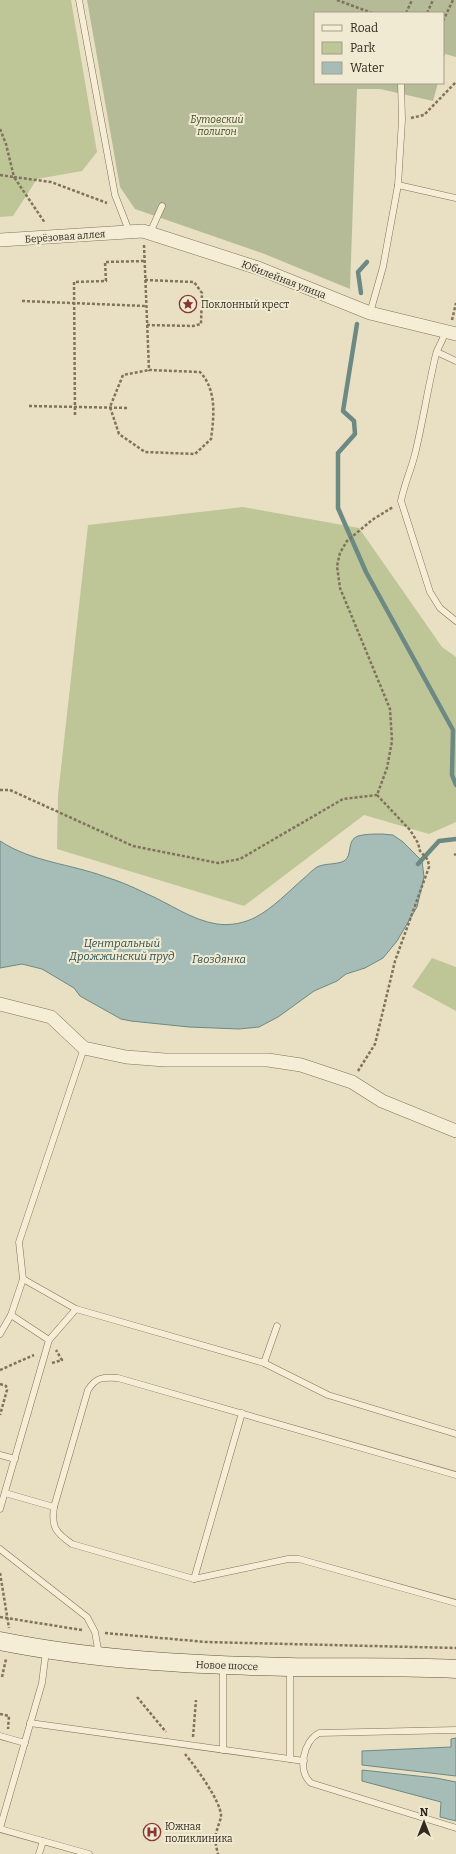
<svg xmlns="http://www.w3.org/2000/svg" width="456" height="1854" font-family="Bitter,serif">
<rect width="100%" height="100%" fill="#e9e0c3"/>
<g fill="#bec698">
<path d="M 0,0 L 71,0 L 97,152 L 82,171 L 37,179 L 13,216 L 0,217 Z"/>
<path d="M 243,507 L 359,528 L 442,647 L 456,657 L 456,822 L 429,834 L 364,815 L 244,906 L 57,849 L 58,795 L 88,525 Z"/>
<path d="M 432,958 L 456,967 L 456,1011 L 412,987 Z"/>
</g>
<path fill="#b5bb97" d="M 87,0 L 456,0 L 456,57 L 445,54 L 443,62 L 443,13 L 315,13 L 315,83 L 438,83 L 433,101 L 380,89 L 357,89 L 350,289 L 262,253 L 135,209 L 120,187 Z"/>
<g fill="#a5bcb7" stroke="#6d8984">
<path d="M 382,834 L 393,835 L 403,842 L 422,861 L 424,877 L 417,907 L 397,941 L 383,958 L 365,968 L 346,974 L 337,981 L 314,991 L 278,1017 L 259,1027 L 239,1029 L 189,1027 L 131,1021 L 121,1019 L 80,996 L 74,988 L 42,969 L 22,964 L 0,968 L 0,841 C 32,862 71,864 106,877 C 119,881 133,887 145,893 C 169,903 191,920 217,924 C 230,926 245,923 256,917 C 273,908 288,892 303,879 C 307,876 312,870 317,867 C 325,863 336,865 344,861 C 353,856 346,840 358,836 C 365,834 374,834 382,834 Z"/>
<path d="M 456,1738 L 456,1776 L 362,1765 L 362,1751 L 451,1747 L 451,1739 Z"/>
<path d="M 362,1770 L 436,1778 L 456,1782 L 456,1821 L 440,1817 L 441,1802 L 362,1781 Z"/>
</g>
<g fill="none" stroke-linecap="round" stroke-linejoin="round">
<g stroke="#6d8984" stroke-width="4.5">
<path d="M 361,293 L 358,272 L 367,262"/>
<path d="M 357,324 L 343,411 L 354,421 L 355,434 L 338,453 L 338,508 L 366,572 L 453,730 L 452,775 L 456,785"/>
<path d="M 418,864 L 439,841 L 456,839"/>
</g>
<defs>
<g id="lane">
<path d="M 79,0 L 115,195 L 129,231"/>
<path d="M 398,185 L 456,198"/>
<path d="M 150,233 L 162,206"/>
<path d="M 370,313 L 383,267 L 398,185 L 402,120 L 401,83"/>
<path d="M 445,331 C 444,340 438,346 436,354 C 428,387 423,421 415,454 C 411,470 404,485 401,501 L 430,592 L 440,608 L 456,621"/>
<path d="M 437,352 L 456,361"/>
<path d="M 84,1048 L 19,1242 L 23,1279 L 76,1309 L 264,1363 L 277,1326"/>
<path d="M 11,1315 L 49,1340"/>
<path d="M 0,1334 L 11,1315 L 23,1279"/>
<path d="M 264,1363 L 328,1395 L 456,1434"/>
<path d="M 0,1455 L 15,1459"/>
<path d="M 456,1475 L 118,1378 C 103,1377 96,1377 88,1390 L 54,1507 C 51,1527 56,1533 72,1544 L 194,1579 L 288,1559 L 299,1559 L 456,1603"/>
<path d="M 5,1493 L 54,1507"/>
<path d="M 0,1509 L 49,1340 L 76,1309"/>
<path d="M 0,1549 L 87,1617 L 95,1632 L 99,1655"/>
<path d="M 194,1579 L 242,1413"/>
<path d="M 290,1668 L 290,1759"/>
<path d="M 30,1723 L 304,1761"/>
<path d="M 456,1730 L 319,1733 C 303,1742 297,1771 311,1783 L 456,1828"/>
<path d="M 0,1736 L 25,1743"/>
<path d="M 223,1750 L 223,1666"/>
<path d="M 0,1828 L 42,1683 L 46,1651"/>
<path d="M 0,1829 L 89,1854"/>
<path d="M 39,1854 L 43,1841"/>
</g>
<g id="street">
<path d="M 0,240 L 143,231 L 258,268 L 370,313 L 456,334"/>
<path d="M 0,1004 L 51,1017 L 84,1048 L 126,1057 L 165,1060 L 268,1060 L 301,1065 L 352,1082 L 382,1101 L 456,1131"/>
</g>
<path id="secondary" d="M 0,1641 C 95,1660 193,1665 289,1667 C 345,1668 401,1666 456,1669"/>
</defs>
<use href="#lane" stroke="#81725c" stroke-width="7"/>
<use href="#street" stroke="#81725c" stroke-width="14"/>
<use href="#secondary" stroke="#63533f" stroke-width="19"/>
<g stroke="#81725c" stroke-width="2.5" stroke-dasharray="3 2" stroke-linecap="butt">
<path d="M 337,0 L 372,13"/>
<path d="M 406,13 L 412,0"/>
<path d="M 427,13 L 433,0"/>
<path d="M 443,21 L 453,0"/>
<path d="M 411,118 L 424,115 L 456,82"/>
<path d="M 0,129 L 6,144 L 14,177 L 51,182 L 107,203"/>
<path d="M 0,175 L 14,177 L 45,223"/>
<path d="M 144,245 L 149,370 L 200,372 C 217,390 214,416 211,439 L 195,454 L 145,452 L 119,434 L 110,407 L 123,375 L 149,370"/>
<path d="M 145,280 L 194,282 L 202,293 L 201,324 L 193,326 L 146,325"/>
<path d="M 22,301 L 145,306"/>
<path d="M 452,320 L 456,303"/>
<path d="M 29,406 L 129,408"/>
<path d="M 75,415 L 74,282 L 106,281 L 105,262 L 144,261"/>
<path d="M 0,790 L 10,790 L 133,846 L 218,863 L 240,859 L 343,799 L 377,795"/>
<path d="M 454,855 L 456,854"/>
<path d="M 358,1071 L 375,1044 L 395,961 L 429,867 L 428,860 L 420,851 L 418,843 L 410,830 L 377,795 L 387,768 L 392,741 L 390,709 L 340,588 L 337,566 L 340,553 L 347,541 L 372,520 L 393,507"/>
<path d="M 52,1363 L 62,1360 L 56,1350"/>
<path d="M 0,1370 L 34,1355"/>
<path d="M 0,1384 L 6,1386 L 7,1390 L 0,1415"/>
<path d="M 0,1573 L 9,1628"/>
<path d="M 0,1617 L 82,1630"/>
<path d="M 105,1633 L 206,1642 L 456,1648"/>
<path d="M 2,1677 L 6,1659"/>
<path d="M 137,1697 L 166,1732"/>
<path d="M 0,1714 L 9,1716 L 8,1729"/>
<path d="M 193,1737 L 196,1700"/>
<path d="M 185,1754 C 195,1766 220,1800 221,1815 C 221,1820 218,1825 217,1830 C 214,1838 216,1846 218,1854"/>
</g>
<use href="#lane" stroke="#f5edd5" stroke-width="6"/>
<use href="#street" stroke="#f5edd5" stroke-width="13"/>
<use href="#secondary" stroke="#f5edd5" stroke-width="18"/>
</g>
<defs>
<symbol id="sight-ring" viewBox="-11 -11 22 22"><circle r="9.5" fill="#f1ead2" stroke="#8a3632" stroke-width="1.5"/><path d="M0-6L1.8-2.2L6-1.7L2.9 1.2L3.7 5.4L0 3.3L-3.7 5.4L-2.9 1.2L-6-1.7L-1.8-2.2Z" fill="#8a3632"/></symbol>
<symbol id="hospital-ring" viewBox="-11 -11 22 22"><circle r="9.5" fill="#f1ead2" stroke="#8a3632" stroke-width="1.5"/><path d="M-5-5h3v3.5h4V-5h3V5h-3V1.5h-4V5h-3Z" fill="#8a3632"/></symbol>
</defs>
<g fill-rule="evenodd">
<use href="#sight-ring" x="178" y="294" width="20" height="20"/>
<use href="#hospital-ring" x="142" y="1822" width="20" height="20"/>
</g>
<g text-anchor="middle" stroke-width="4" stroke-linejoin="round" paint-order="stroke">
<g font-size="10" font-style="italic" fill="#414d27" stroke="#f1ead2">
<text x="217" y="123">Бутовский<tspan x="217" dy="12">полигон</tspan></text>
</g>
<g font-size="10" fill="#33291e" stroke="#f1ead2">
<text transform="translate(65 236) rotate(-4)" y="4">Берёзовая аллея</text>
<text transform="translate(284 279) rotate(21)" y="4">Юбилейная улица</text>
<text transform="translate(227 1665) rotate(2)" y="4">Новое шоссе</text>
</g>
<g font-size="10" fill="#33291e" stroke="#f1ead2" text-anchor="start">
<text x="201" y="308">Поклонный крест</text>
<text x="165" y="1830">Южная<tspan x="165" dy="12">поликлиника</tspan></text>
</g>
<g font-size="11" font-style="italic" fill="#2f5151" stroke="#f1ead2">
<text x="122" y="947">Центральный<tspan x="122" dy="13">Дрожжинский пруд</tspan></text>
<text x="219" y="963">Гвоздянка</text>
</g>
</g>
<rect x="314" y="12" width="130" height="72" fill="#f1ead2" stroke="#a59d8a"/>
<rect x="322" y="25" width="20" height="6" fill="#f5edd5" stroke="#a59d8a"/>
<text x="350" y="32" font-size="12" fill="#33291e">Road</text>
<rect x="322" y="42" width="20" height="12" fill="#bec698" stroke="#a59d8a"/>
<text x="350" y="52" font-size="12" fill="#33291e">Park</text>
<rect x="322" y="62" width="20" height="12" fill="#a5bcb7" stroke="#a59d8a"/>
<text x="350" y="72" font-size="12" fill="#33291e">Water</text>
<g transform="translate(424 1822)" stroke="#f1ead2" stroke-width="3" paint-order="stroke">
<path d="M0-3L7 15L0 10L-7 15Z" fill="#33291e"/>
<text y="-6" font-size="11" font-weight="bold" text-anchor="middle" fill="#33291e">N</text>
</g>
</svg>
